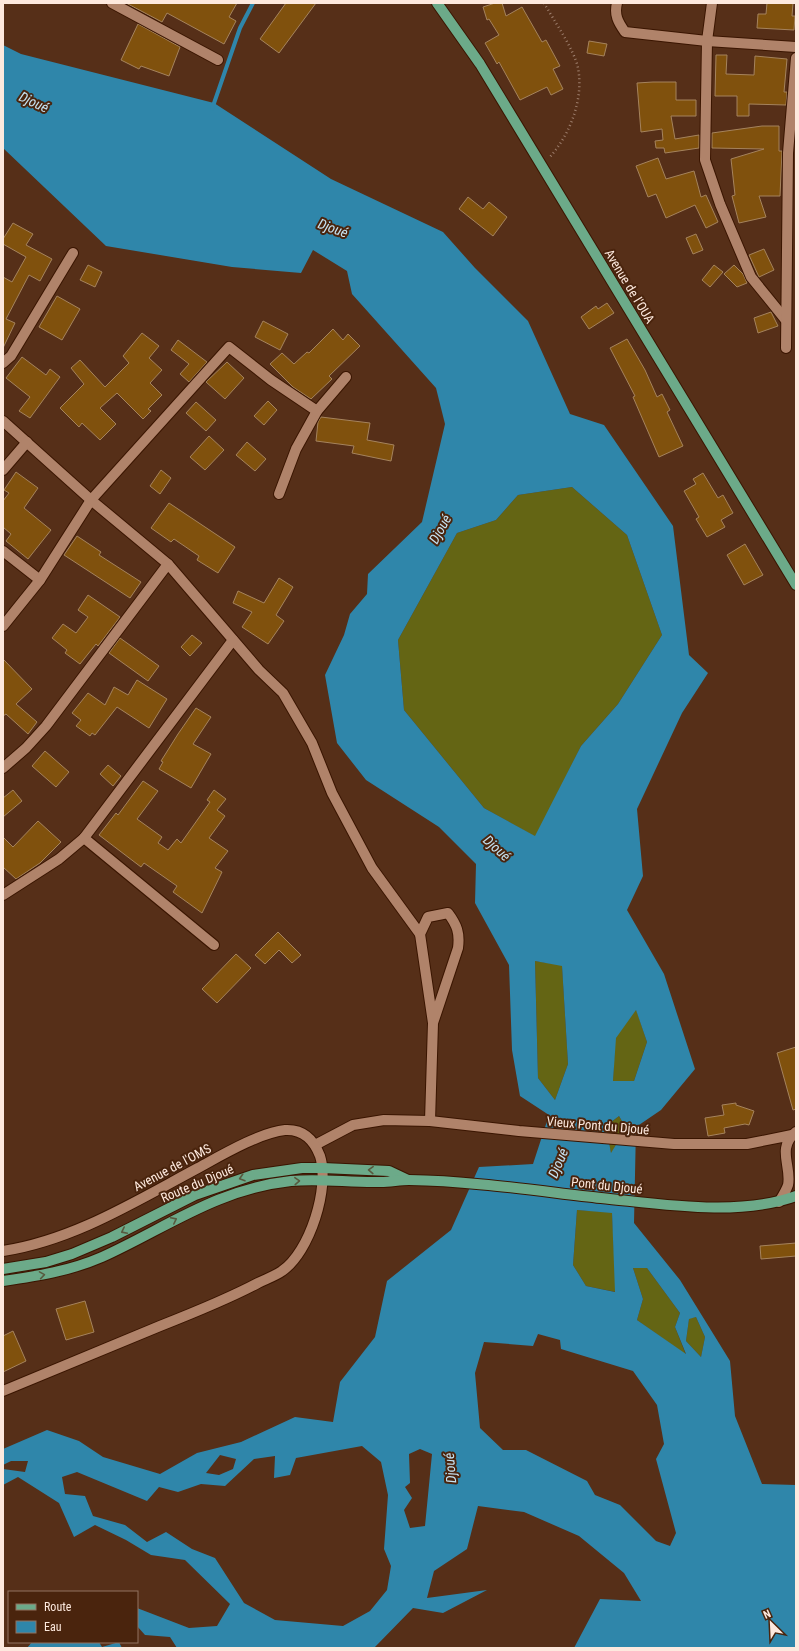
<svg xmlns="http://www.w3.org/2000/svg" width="799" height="1651" font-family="'Roboto Condensed',sans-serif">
<rect width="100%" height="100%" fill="#562f18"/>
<g fill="#646514">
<path d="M 572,487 L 627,535 L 662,635 L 618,704 L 581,746 L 536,837 L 484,808 L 404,710 L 398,640 L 457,533 L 496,520 L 518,495 Z"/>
<path d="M 535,961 L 562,965 L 568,1064 L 555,1100 L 538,1078 Z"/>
<path d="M 636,1009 L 647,1042 L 634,1081 L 613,1081 L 615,1038 Z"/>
<path d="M 619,1116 L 626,1128 L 611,1154 L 606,1126 Z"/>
<path d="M 577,1210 L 612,1212 L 616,1292 L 586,1286 L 573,1265 Z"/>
<path d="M 633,1268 L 647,1268 L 680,1313 L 675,1327 L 686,1355 L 637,1320 L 643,1299 Z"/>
<path d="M 696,1317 L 705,1337 L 701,1357 L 686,1341 L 689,1318 Z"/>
</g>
<g fill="#2f86aa" fill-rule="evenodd">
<path d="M 3,45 L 21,54 L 214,103 L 331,179 L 443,232 L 475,268 L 528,321 L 570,414 L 604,425 L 673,526 L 689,655 L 708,673 L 682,713 L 637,809 L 643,876 L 627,910 L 664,974 L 695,1069 L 661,1110 L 636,1127 L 634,1223 L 680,1280 L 730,1361 L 735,1416 L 762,1484 L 796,1485 L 796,1648 L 574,1648 L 600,1599 L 641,1601 L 624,1573 L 579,1536 L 524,1512 L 478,1506 L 467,1549 L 434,1571 L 427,1598 L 487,1590 L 443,1613 L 413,1608 L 374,1648 L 177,1648 L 170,1637 L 145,1635 L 137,1626 L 137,1608 L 189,1628 L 217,1626 L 230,1604 L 185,1560 L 151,1555 L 126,1540 L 95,1525 L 74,1537 L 59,1503 L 18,1477 L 3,1485 L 3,1469 L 25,1472 L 28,1461 L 11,1461 L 3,1465 L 3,1449 L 47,1430 L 79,1441 L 103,1457 L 160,1474 L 197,1453 L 241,1442 L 295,1417 L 333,1422 L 340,1382 L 375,1337 L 387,1281 L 451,1230 L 479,1167 L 533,1164 L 549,1115 L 520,1096 L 512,1050 L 509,965 L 475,903 L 476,864 L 439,827 L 366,780 L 337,743 L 325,675 L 344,635 L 350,614 L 367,594 L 368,574 L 422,522 L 445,424 L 436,388 L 352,294 L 347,271 L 313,250 L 301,273 L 232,267 L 106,246 L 3,148 ZM 572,487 L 627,535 L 662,635 L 618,704 L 581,746 L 535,836 L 484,808 L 404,710 L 398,640 L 457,533 L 496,520 L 518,495 ZM 535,961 L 562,966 L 568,1064 L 555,1100 L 538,1078 ZM 636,1010 L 647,1042 L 634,1081 L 613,1081 L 616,1038 ZM 619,1116 L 626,1128 L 611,1153 L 606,1126 ZM 577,1210 L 612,1213 L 615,1292 L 586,1286 L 573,1265 ZM 633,1268 L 647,1268 L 680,1313 L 675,1327 L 686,1354 L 637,1320 L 643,1299 ZM 696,1317 L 705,1337 L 701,1357 L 686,1341 L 689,1319 ZM 538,1334 L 560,1340 L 561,1349 L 633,1371 L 657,1405 L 664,1444 L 656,1459 L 676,1533 L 670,1546 L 656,1541 L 620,1505 L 595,1495 L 587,1481 L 526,1450 L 503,1450 L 480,1428 L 475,1373 L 484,1342 L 533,1346 ZM 362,1446 L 381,1462 L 388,1495 L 384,1549 L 391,1566 L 387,1590 L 370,1611 L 343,1626 L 275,1620 L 244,1603 L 215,1558 L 192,1549 L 166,1532 L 147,1542 L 125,1525 L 93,1516 L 85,1496 L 65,1494 L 62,1477 L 77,1472 L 147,1501 L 159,1487 L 178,1492 L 201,1484 L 225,1486 L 254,1459 L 275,1456 L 274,1478 L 290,1475 L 296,1458 ZM 420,1449 L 432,1454 L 425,1526 L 410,1528 L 404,1510 L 412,1498 L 405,1487 L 410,1483 L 409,1454 ZM 220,1455 L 236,1459 L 233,1469 L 219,1475 L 206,1473 Z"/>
<path d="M 32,1642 L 99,1642 L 102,1647 L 119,1642 L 122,1648 L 27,1648 Z"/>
</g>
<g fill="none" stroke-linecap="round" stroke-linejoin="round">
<path stroke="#2f86aa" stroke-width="4" d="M 212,109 L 240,28 L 253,3"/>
</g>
<g fill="#80510d" stroke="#a5835d">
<path d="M 126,3 L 237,3 L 229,17 L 236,21 L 224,44 L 167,13 L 162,22 Z"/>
<path d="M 286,3 L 316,3 L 279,53 L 260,39 Z"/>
<path d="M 495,3 L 502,3 L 506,16 L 522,7 L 542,42 L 546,40 L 560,66 L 553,69 L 563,89 L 551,95 L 547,87 L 520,100 L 499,62 L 497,64 L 485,43 L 499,35 L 489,19 L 487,20 L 483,7 Z"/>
<path d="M 767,3 L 793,3 L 792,16 L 795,16 L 794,30 L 757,28 L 758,14 L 766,14 Z"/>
<path d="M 138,24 L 180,47 L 169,76 L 141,66 L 139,69 L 121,60 Z"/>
<path d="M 589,41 L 607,44 L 604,56 L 587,53 Z"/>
<path d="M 716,55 L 727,55 L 726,74 L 754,75 L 755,56 L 787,59 L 784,92 L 787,92 L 786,105 L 749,104 L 749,116 L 737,116 L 737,96 L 715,96 Z"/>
<path d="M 653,82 L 676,82 L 676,100 L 696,100 L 696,116 L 671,116 L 675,139 L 699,135 L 699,148 L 665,153 L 664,148 L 656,148 L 655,141 L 663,140 L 662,129 L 641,132 L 637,83 Z"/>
<path d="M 762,126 L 779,126 L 779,151 L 782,151 L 780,196 L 759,196 L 766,217 L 739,223 L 732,196 L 735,195 L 731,159 L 764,149 L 712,148 L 712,133 Z"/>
<path d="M 658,158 L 666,179 L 694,171 L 701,197 L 706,195 L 718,222 L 706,228 L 695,205 L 666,218 L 656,194 L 648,197 L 636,166 Z"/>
<path d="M 468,197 L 483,209 L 489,202 L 507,217 L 493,236 L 459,209 Z"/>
<path d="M 13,223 L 33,234 L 26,245 L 52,259 L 40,281 L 29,275 L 6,319 L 15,323 L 3,348 L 3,277 L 12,282 L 26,257 L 3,244 L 3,239 Z"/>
<path d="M 696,234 L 703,250 L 693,254 L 686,238 Z"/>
<path d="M 764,249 L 774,270 L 759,277 L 749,255 Z"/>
<path d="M 88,265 L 102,272 L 95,287 L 80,280 Z"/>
<path d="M 714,265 L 723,272 L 710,287 L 702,280 Z"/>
<path d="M 734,265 L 743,274 L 747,283 L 737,287 L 724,274 Z"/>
<path d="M 57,296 L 80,309 L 62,340 L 39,327 Z"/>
<path d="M 607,303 L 614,313 L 589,329 L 581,317 L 596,306 L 598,309 Z"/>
<path d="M 771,312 L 778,326 L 758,333 L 754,318 Z"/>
<path d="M 263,321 L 288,334 L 280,350 L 255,337 Z"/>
<path d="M 333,329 L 343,340 L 348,334 L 360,346 L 329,376 L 332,379 L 311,399 L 293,387 L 270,364 L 282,353 L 294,364 L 307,352 L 309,353 Z"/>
<path d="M 142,333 L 159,346 L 149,358 L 162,370 L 150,383 L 162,395 L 148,409 L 151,411 L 143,419 L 117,393 L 100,408 L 116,424 L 100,440 L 82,423 L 79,427 L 60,408 L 84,384 L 71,368 L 80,360 L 105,387 L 129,363 L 123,356 Z"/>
<path d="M 627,339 L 645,370 L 657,397 L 662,394 L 670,410 L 667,412 L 683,446 L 659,457 L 633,397 L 635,396 L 610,348 Z"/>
<path d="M 178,340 L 207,362 L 189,382 L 180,374 L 189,364 L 171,350 Z"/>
<path d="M 22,357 L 46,375 L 50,369 L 60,377 L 30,418 L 19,411 L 30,397 L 6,378 Z"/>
<path d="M 227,362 L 244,378 L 225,399 L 206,382 Z"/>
<path d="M 268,401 L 277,410 L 264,425 L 254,416 Z"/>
<path d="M 196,402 L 216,420 L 206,431 L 186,413 Z"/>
<path d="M 321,417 L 370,423 L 367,440 L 394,445 L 391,461 L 352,453 L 354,446 L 316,441 L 318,422 Z"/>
<path d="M 209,436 L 224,450 L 205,470 L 190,457 Z"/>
<path d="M 247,442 L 266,459 L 255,471 L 236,455 Z"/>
<path d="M 161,470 L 171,478 L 160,494 L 150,486 Z"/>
<path d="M 16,472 L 38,488 L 24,508 L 51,530 L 28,559 L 6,541 L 11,534 L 3,527 L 3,501 L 9,493 L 4,490 Z"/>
<path d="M 703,473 L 718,498 L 723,495 L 733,513 L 721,520 L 725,527 L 707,537 L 696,519 L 699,517 L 684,491 L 696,484 L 693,479 Z"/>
<path d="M 169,503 L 235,547 L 218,573 L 197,560 L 199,556 L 174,539 L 171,542 L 151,528 Z"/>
<path d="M 77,536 L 101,552 L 99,555 L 141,582 L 130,598 L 64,555 Z"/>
<path d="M 745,544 L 763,575 L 744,585 L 727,555 Z"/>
<path d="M 279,578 L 293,587 L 276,615 L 284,621 L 268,644 L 242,627 L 252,612 L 233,603 L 238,591 L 264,603 Z"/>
<path d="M 88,595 L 120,617 L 98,646 L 96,644 L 80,664 L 65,653 L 67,650 L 52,638 L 63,624 L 76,633 L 88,617 L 78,610 Z"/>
<path d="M 192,635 L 202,643 L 190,656 L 181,647 Z"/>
<path d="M 120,638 L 159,666 L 148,681 L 109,653 Z"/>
<path d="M 3,659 L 32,689 L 16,704 L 37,722 L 28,734 L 6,714 L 3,716 Z"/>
<path d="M 137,680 L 167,699 L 149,728 L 117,707 L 95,735 L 92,733 L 90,736 L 76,726 L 81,720 L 72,713 L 88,693 L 105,705 L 114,687 L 128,695 Z"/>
<path d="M 196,708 L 211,717 L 193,744 L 211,754 L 191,788 L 159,769 L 163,762 L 161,761 L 178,734 Z"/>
<path d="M 45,751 L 69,772 L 56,787 L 32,766 Z"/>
<path d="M 108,765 L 121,776 L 113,786 L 100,774 Z"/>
<path d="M 143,781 L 158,791 L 137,819 L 162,837 L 158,843 L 168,850 L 177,839 L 181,843 L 210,802 L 207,800 L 214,790 L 226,799 L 217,810 L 225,816 L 209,838 L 228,851 L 215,868 L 222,872 L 202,913 L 173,892 L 177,886 L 144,863 L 141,867 L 99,835 L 116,813 L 118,815 Z"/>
<path d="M 13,790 L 22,801 L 3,817 L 3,798 Z"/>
<path d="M 38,821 L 61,842 L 40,863 L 16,879 L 3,867 L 3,837 L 13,847 Z"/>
<path d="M 278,932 L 301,955 L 292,963 L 279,950 L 265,964 L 255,955 Z"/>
<path d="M 236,954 L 251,968 L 217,1003 L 202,989 Z"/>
<path d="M 796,1047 L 796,1109 L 793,1110 L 777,1053 Z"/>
<path d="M 736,1103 L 736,1105 L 754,1111 L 749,1125 L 745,1124 L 724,1128 L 725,1133 L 708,1136 L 705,1118 L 724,1115 L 722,1105 Z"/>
<path d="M 796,1243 L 796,1256 L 761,1259 L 760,1246 Z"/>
<path d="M 85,1301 L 94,1332 L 66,1340 L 56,1309 Z"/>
<path d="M 13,1331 L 26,1361 L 3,1372 L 3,1336 Z"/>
</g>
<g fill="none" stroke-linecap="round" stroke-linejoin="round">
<defs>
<g id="minor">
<path d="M 112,3 L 218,60"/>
<path d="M 617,3 C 614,15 618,22 625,32 L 707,41 L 796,47"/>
<path d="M 712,3 L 707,41 L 705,160 L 720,204 L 751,277 L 785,319"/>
<path d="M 786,348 L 788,153 L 796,58"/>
<path d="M 3,363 L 11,356 L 73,253"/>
<path d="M 3,421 L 91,500 L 168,564 L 259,670 L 283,693 L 312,743 L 332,793 L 372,868 L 420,934"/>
<path d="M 3,470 L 27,442"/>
<path d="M 279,494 L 296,449 L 317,411 L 346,377"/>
<path d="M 3,551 L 40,580"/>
<path d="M 3,626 L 40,580 L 91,500 L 229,347 L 271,380 L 317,411"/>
<path d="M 3,768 L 26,748 L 46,726 L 168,564"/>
<path d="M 84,838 L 214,945"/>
<path d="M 3,895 L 59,859 L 84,838 L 233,640"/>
<path d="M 430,1121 L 433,1023 L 458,948 C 460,933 457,925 448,913 L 428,917 L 420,934 L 433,1023"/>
<path d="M 315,1145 L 353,1125 L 384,1120 L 430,1121 L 519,1131 L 674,1144 L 747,1144 L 792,1135"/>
<path d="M 779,1202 C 782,1197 786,1191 788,1185 C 792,1167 776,1148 796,1132"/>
<path d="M 3,1251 C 74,1240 136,1201 198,1168 C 220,1156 261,1132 285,1130 C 303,1129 314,1140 320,1156 C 330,1187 310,1252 282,1271 C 275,1276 266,1279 258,1283 C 226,1300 193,1313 160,1326 C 108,1347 56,1369 3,1391"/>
</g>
<g id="major">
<path d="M 437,3 L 480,64 L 796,585"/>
<path d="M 3,1269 L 46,1262 L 72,1254 L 112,1237 L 195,1195 L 253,1175 L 302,1168 L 323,1168 L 389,1171 L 408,1180"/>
<path d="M 3,1281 C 37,1276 70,1271 102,1257 C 166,1228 217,1189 291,1181 C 321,1178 351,1183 381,1182 C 390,1182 400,1180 409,1180 C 473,1181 538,1191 601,1198 C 662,1204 738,1217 796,1196"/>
</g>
</defs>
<use href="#minor" stroke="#3a1500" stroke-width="12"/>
<use href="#major" stroke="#3a1500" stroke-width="12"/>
<path stroke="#9e7f6d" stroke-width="2.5" stroke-dasharray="1 3" stroke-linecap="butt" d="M 544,3 C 553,19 575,51 578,68 C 584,99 570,135 549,158"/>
<use href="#minor" stroke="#b0836a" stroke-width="10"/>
<use href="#major" stroke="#6caa89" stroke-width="10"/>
</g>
<defs><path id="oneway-chevron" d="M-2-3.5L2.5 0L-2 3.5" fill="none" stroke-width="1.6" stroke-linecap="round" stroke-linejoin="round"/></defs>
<g stroke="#585a3f">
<use href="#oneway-chevron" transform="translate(371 1170) rotate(-178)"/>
<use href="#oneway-chevron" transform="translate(242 1178) rotate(162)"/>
<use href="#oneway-chevron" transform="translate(297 1181) rotate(-3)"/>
<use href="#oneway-chevron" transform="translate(174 1220) rotate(-27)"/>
<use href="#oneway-chevron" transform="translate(124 1231) rotate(153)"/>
<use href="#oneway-chevron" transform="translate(42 1275) rotate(-9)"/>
</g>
<g text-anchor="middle" stroke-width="4" stroke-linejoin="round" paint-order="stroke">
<g font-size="13" fill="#fde9de" stroke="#4a240d">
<text transform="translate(630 286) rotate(59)" y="5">Avenue de l'OUA</text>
<text transform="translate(598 1125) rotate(5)" y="5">Vieux Pont du Djoué</text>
<text transform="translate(172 1167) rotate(-28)" y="5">Avenue de l'OMS</text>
<text transform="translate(197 1183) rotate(-23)" y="5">Route du Djoué</text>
<text transform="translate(607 1185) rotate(6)" y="5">Pont du Djoué</text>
</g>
<g font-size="14" font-style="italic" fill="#c6e4f4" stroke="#4a240d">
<text transform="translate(34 102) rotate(25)" y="5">Djoué</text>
<text transform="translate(333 228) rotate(20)" y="5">Djoué</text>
<text transform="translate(440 529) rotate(-61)" y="5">Djoué</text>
<text transform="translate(497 848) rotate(42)" y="5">Djoué</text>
<text transform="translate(558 1163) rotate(-67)" y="5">Djoué</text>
<text transform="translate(450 1468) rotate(-95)" y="5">Djoué</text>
</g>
</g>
<rect width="799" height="1651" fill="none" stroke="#fde9de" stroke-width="8"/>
<rect x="8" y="1591" width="130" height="52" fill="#4a240d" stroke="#927361"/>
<rect x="16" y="1604" width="20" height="6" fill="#6caa89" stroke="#927361"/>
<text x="44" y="1611" font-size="12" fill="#fde9de">Route</text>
<rect x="16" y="1621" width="20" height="12" fill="#2f86aa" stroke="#927361"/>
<text x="44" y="1631" font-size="12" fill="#fde9de">Eau</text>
<g transform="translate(771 1623) rotate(336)" stroke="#4a240d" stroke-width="3" paint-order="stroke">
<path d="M0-3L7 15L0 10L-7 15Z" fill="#fde9de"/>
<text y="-6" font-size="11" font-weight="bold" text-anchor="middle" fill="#fde9de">N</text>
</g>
</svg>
